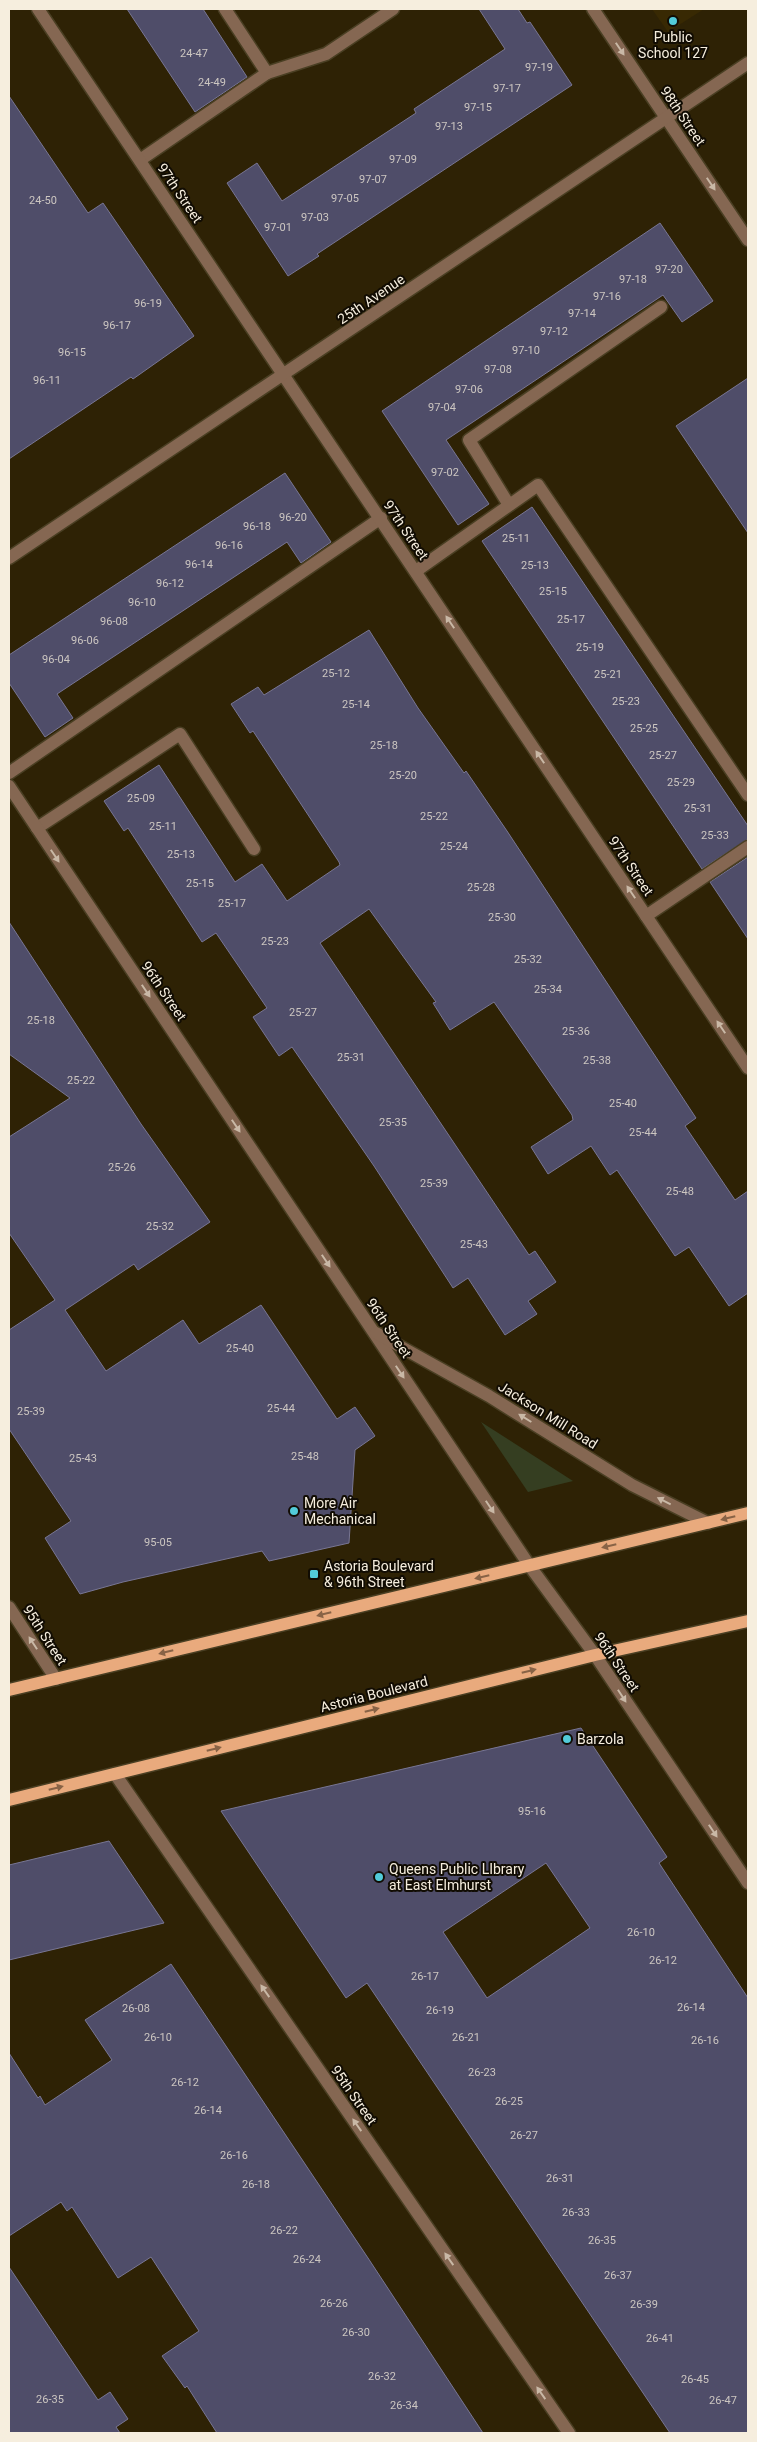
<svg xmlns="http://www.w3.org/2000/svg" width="757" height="2442" font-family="Roboto,sans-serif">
<rect width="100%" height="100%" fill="#2e2205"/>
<path fill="#382903" d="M 652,9 L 704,9 L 668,32 Z"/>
<path fill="#353e21" d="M 481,1422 L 573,1481 L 528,1492 Z"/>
<g fill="#4f4d69" stroke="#787694" fill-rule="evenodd">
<path d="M 127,9 L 203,9 L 247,77 L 195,112 Z"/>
<path d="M 479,9 L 518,9 L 527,23 L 530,22 L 572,85 L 317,254 L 319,256 L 288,276 L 227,183 L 257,163 L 282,201 L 416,113 L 414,109 L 505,49 Z"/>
<path d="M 9,96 L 88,213 L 103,203 L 194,336 L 133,379 L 131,377 L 9,459 Z"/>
<path d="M 660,223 L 713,301 L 682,322 L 663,295 L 446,440 L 489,504 L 458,525 L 382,411 Z"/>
<path d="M 748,378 L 748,533 L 676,426 Z"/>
<path d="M 285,473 L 331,542 L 301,563 L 287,542 L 57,694 L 73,718 L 45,737 L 9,683 L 9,655 Z"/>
<path d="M 532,507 L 748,826 L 748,839 L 702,869 L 482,541 Z"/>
<path d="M 369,630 L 418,708 L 464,773 L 466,771 L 507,831 L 696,1118 L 685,1126 L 735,1200 L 748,1191 L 748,1293 L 729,1306 L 689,1247 L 675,1256 L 617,1170 L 610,1175 L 591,1146 L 548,1174 L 531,1147 L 573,1120 L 572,1115 L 494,1002 L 450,1030 L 433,1003 L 436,1002 L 369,909 L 320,943 L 529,1255 L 535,1251 L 556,1282 L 528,1301 L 537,1314 L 505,1335 L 468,1278 L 453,1288 L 374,1166 L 292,1047 L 279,1056 L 253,1017 L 267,1008 L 216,933 L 202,942 L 128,828 L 124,831 L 104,801 L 159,765 L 235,882 L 262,864 L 287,901 L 340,865 L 339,862 L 253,731 L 250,733 L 231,704 L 258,687 L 264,695 Z"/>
<path d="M 748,857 L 748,939 L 710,882 Z"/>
<path d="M 9,922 L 141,1124 L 210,1222 L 138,1270 L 134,1264 L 65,1310 L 106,1371 L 183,1320 L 199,1344 L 261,1305 L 337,1419 L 355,1407 L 375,1436 L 355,1450 L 349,1543 L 269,1561 L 262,1551 L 123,1582 L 80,1594 L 45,1538 L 71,1521 L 9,1429 L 9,1330 L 55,1300 L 9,1233 L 9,1137 L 70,1098 L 9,1054 Z"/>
<path d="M 581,1728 L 667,1857 L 659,1863 L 748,1998 L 748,2433 L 670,2433 L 367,1983 L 346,1998 L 221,1811 ZM 546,1863 L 590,1928 L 487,1998 L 443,1932 Z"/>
<path d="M 109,1841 L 164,1923 L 9,1960 L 9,1865 Z"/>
<path d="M 171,1964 L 368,2258 L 483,2433 L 217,2433 L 187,2386 L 185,2388 L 162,2356 L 199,2331 L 151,2257 L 118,2278 L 72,2207 L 67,2211 L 61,2202 L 9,2236 L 9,2053 L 38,2098 L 40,2096 L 45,2105 L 112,2060 L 85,2020 Z"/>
<path d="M 9,2267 L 98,2400 L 110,2392 L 128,2419 L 116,2427 L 120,2433 L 9,2433 Z"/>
</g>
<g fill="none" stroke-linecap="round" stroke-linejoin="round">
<defs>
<g id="lane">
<path d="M 267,73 L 326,54 L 393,9"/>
<path d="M 140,160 L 267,73 L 225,9"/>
<path d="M 509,505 L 469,440 L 661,307"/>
<path d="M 416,571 L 538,485 L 748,795"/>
<path d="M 9,773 L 381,518"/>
<path d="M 37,828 L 180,734 L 254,849"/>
<path d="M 646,916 L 748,847"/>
</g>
<g id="street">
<path d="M 38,9 L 748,1068"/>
<path d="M 593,9 L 748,240"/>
<path d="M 9,558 L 748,63"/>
<path d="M 9,786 L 529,1565 L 595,1655 L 748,1883"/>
<path d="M 376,1333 L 489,1396 L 632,1485 L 708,1523"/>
<path d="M 9,1607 L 56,1679"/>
<path d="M 115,1774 L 569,2433"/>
</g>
<g id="primary">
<path d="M 9,1690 L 748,1513"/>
<path d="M 9,1800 L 595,1655 L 748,1621"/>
</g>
</defs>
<use href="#lane" stroke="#4a3f23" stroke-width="15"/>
<use href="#street" stroke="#4a3f23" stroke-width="15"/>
<use href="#primary" stroke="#4a3f23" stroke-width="15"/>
<use href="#lane" stroke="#856752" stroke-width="12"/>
<use href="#street" stroke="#856752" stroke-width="12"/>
<use href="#primary" stroke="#e9aa7d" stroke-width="12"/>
</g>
<defs><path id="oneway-solid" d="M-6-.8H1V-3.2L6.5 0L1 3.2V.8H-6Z" transform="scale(1.25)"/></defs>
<g fill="#c9b8a6">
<use href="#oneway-solid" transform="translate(620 49) rotate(56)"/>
<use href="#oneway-solid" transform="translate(711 184) rotate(56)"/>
<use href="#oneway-solid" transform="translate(450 622) rotate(-124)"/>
<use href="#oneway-solid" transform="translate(540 757) rotate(-124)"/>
<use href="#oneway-solid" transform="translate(55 856) rotate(56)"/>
<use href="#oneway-solid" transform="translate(631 892) rotate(-124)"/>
<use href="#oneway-solid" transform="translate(146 991) rotate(56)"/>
<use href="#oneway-solid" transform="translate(721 1027) rotate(-124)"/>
<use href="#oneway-solid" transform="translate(236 1126) rotate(56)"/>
<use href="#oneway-solid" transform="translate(326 1261) rotate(56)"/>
<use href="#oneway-solid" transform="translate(400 1372) rotate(56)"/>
<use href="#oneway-solid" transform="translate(525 1418) rotate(-148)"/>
<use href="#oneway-solid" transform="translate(664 1501) rotate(-153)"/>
<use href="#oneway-solid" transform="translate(490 1507) rotate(56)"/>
<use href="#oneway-solid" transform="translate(33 1643) rotate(-123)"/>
<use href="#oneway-solid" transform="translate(622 1696) rotate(57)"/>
<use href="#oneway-solid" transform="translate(713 1831) rotate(56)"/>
<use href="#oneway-solid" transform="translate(265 1991) rotate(-125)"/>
<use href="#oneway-solid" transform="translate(357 2125) rotate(-125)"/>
<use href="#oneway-solid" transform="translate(449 2259) rotate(-125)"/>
<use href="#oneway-solid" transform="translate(541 2393) rotate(-125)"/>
</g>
<g fill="#886346">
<use href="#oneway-solid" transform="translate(728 1518) rotate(166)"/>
<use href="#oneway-solid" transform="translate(609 1546) rotate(167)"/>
<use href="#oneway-solid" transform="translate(482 1577) rotate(167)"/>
<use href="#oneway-solid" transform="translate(324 1614) rotate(166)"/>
<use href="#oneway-solid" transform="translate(166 1652) rotate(166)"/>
<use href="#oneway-solid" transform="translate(529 1671) rotate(-14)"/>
<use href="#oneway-solid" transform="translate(372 1710) rotate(-14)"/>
<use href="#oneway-solid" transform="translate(214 1749) rotate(-14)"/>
<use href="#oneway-solid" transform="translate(56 1788) rotate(-14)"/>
</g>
<g fill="#52cbd9" stroke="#110c03" stroke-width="2">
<circle cx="673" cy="21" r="5"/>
<circle cx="294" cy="1511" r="5"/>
<rect x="309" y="1569" width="10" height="10" rx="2.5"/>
<circle cx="567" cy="1739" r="5"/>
<circle cx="379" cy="1877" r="5"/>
</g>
<g text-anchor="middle" stroke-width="4" stroke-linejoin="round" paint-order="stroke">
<g font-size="11" fill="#ccc6c1">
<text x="194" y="57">24-47</text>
<text x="539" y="71">97-19</text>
<text x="212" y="86">24-49</text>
<text x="507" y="92">97-17</text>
<text x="478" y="111">97-15</text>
<text x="449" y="130">97-13</text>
<text x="403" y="163">97-09</text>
<text x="373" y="183">97-07</text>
<text x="345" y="202">97-05</text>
<text x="43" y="204">24-50</text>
<text x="315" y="221">97-03</text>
<text x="278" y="231">97-01</text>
<text x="669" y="273">97-20</text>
<text x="633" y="283">97-18</text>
<text x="607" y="300">97-16</text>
<text x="148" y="307">96-19</text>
<text x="582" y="317">97-14</text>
<text x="117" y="329">96-17</text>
<text x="554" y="335">97-12</text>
<text x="526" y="354">97-10</text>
<text x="72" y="356">96-15</text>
<text x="498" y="373">97-08</text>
<text x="47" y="384">96-11</text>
<text x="469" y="393">97-06</text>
<text x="442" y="411">97-04</text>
<text x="445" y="476">97-02</text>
<text x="293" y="521">96-20</text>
<text x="257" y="530">96-18</text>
<text x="516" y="542">25-11</text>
<text x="229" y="549">96-16</text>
<text x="199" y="568">96-14</text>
<text x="535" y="569">25-13</text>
<text x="170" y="587">96-12</text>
<text x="553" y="595">25-15</text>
<text x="142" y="606">96-10</text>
<text x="571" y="623">25-17</text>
<text x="114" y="625">96-08</text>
<text x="85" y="644">96-06</text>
<text x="590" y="651">25-19</text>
<text x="56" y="663">96-04</text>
<text x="336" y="677">25-12</text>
<text x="608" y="678">25-21</text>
<text x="626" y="705">25-23</text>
<text x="356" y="708">25-14</text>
<text x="644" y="732">25-25</text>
<text x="384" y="749">25-18</text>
<text x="663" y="759">25-27</text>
<text x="403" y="779">25-20</text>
<text x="681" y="786">25-29</text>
<text x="141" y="802">25-09</text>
<text x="698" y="812">25-31</text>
<text x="434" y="820">25-22</text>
<text x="163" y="830">25-11</text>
<text x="715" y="839">25-33</text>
<text x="454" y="850">25-24</text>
<text x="181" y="858">25-13</text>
<text x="200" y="887">25-15</text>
<text x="481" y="891">25-28</text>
<text x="232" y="907">25-17</text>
<text x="502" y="921">25-30</text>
<text x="275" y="945">25-23</text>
<text x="528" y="963">25-32</text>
<text x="548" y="993">25-34</text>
<text x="303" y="1016">25-27</text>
<text x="41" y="1024">25-18</text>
<text x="576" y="1035">25-36</text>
<text x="351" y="1061">25-31</text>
<text x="597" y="1064">25-38</text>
<text x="81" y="1084">25-22</text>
<text x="623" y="1107">25-40</text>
<text x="393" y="1126">25-35</text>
<text x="643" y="1136">25-44</text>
<text x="122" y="1171">25-26</text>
<text x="434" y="1187">25-39</text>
<text x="680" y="1195">25-48</text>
<text x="160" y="1230">25-32</text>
<text x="474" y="1248">25-43</text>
<text x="240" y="1352">25-40</text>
<text x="281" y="1412">25-44</text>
<text x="31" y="1415">25-39</text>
<text x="305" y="1460">25-48</text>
<text x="83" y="1462">25-43</text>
<text x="158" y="1546">95-05</text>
<text x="532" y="1815">95-16</text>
<text x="641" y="1936">26-10</text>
<text x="663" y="1964">26-12</text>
<text x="425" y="1980">26-17</text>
<text x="691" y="2011">26-14</text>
<text x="136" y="2012">26-08</text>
<text x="440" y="2014">26-19</text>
<text x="158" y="2041">26-10</text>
<text x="466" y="2041">26-21</text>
<text x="705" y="2044">26-16</text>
<text x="482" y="2076">26-23</text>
<text x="185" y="2086">26-12</text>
<text x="509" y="2105">26-25</text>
<text x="208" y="2114">26-14</text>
<text x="524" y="2139">26-27</text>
<text x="234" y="2159">26-16</text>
<text x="560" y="2182">26-31</text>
<text x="256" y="2188">26-18</text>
<text x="576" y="2216">26-33</text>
<text x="284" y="2234">26-22</text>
<text x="602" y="2244">26-35</text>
<text x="307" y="2263">26-24</text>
<text x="618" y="2279">26-37</text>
<text x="334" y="2307">26-26</text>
<text x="644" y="2308">26-39</text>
<text x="356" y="2336">26-30</text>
<text x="660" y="2342">26-41</text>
<text x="382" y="2380">26-32</text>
<text x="695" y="2383">26-45</text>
<text x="50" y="2403">26-35</text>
<text x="723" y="2404">26-47</text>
<text x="404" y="2409">26-34</text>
</g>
<g font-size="14" fill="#f6eede" stroke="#110c03" text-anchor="start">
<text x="673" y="42" text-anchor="middle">Public<tspan x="673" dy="16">School 127</tspan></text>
<text x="304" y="1508">More Air<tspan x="304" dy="16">Mechanical</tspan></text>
<text x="324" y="1571">Astoria Boulevard<tspan x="324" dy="16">&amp; 96th Street</tspan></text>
<text x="577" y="1744">Barzola</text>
<text x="389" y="1874">Queens Public LIbrary<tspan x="389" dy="16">at East Elmhurst</tspan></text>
</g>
<g font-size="14" fill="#f6eede" stroke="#110c03">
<text transform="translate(683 116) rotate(56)" y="5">98th Street</text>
<text transform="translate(180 193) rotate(56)" y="5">97th Street</text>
<text transform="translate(371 299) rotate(-34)" y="5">25th Avenue</text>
<text transform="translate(406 530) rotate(56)" y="5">97th Street</text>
<text transform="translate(631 866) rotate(56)" y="5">97th Street</text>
<text transform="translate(164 991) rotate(56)" y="5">96th Street</text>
<text transform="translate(389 1328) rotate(56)" y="5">96th Street</text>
<text transform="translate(548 1415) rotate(32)" y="5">Jackson Mill Road</text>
<text transform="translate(45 1635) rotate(57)" y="5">95th Street</text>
<text transform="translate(617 1662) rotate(56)" y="5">96th Street</text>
<text transform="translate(374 1694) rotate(-14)" y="5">Astoria Boulevard</text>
<text transform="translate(354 2095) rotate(55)" y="5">95th Street</text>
</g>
</g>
<rect width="757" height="2442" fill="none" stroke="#f6eede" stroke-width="20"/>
</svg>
